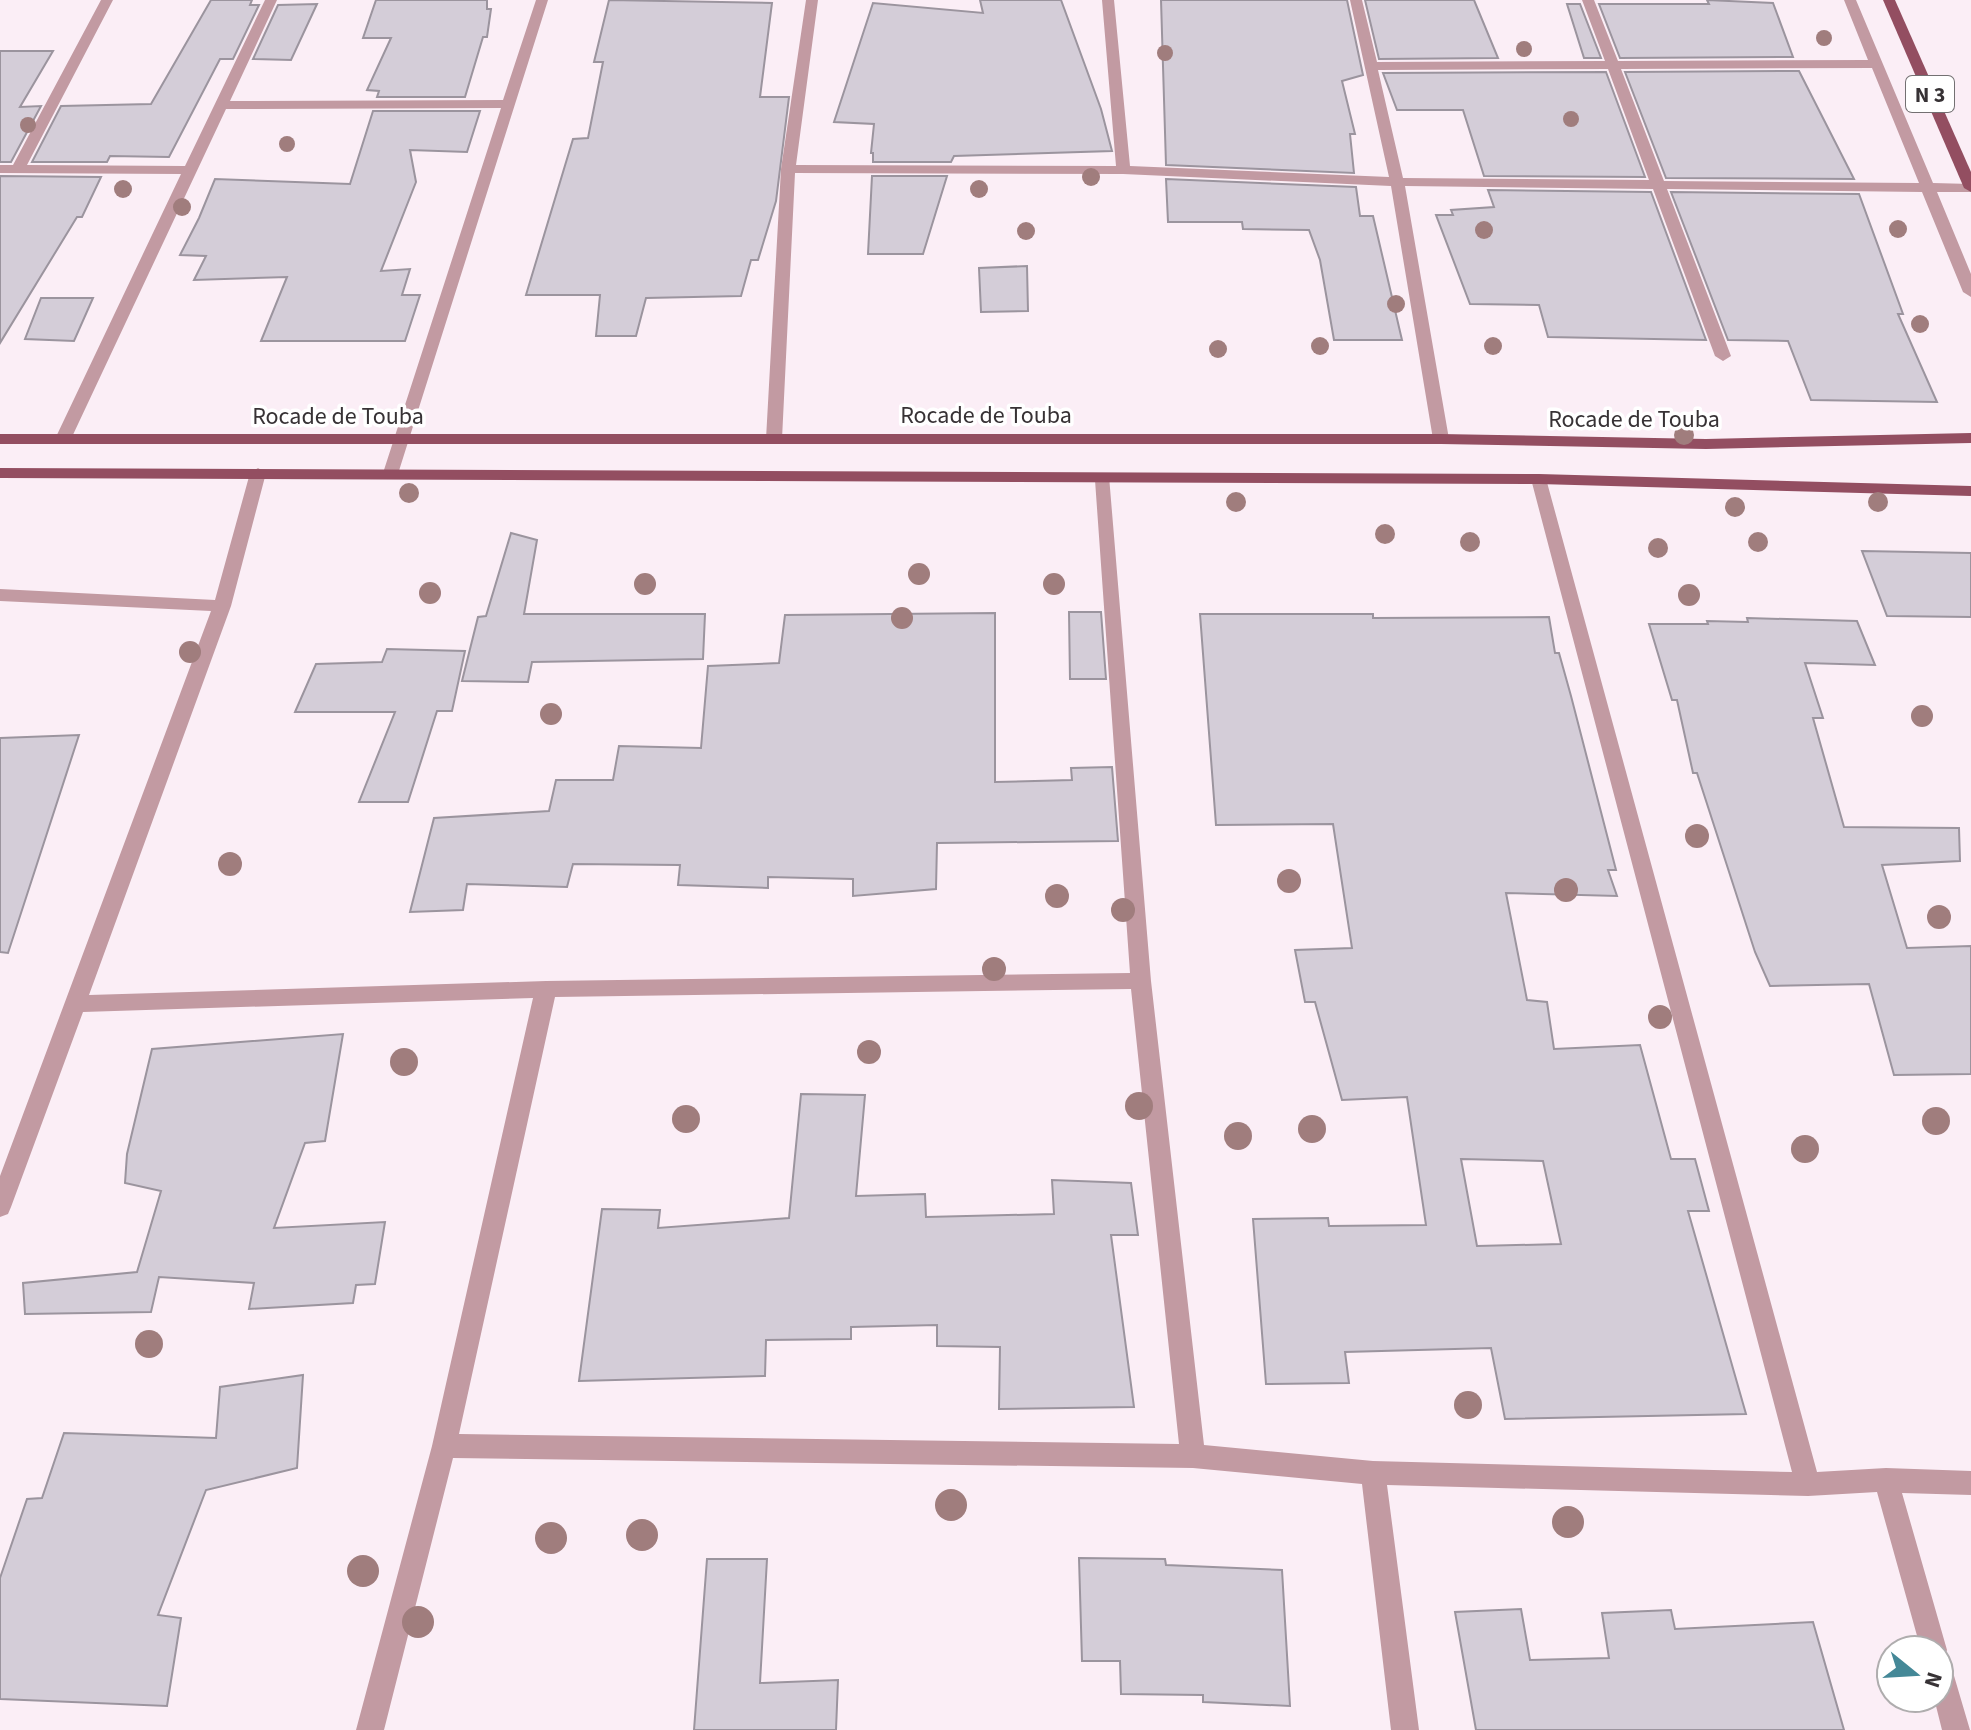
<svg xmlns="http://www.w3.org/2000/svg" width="1971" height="1730" font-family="'Source Sans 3',sans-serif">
<rect width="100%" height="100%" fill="#fbeef6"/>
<g fill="#d4cdd8" stroke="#9b949e" stroke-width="2" fill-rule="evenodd">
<path d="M 211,0 L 252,0 L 250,5 L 259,5 L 233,59 L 220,59 L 169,157 L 110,156 L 107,162 L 32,162 L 61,106 L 151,104 Z"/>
<path d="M 376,0 L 487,0 L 487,9 L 491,9 L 487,37 L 483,37 L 465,97 L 377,97 L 379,91 L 367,90 L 391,38 L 363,38 Z"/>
<path d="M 609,0 L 772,3 L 760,97 L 789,97 L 776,201 L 758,260 L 751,260 L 741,296 L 646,298 L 636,336 L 596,336 L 600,295 L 526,295 L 573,139 L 588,138 L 603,62 L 594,62 Z"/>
<path d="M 980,0 L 1061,0 L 1101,109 L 1112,151 L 954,156 L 951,162 L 873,162 L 873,153 L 871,153 L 874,124 L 834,122 L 873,3 L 983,13 Z"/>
<path d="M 1161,0 L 1347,0 L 1363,75 L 1342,81 L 1355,134 L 1350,134 L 1354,173 L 1166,165 Z"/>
<path d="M 1365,0 L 1474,0 L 1498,58 L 1379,59 Z"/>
<path d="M 1707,0 L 1773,3 L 1793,57 L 1620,58 L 1599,4 L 1709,4 Z"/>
<path d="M 317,4 L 291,60 L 253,59 L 278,5 Z"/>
<path d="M 1567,4 L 1580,4 L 1601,58 L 1584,58 Z"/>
<path d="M 0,51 L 53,51 L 20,107 L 41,106 L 11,162 L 0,162 Z"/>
<path d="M 1799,71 L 1854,179 L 1666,178 L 1625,72 Z"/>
<path d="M 1606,72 L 1645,177 L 1484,176 L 1463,110 L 1397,110 L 1383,73 Z"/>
<path d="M 373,111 L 480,111 L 467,152 L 410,150 L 416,182 L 381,271 L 410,269 L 402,295 L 420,295 L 405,341 L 261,341 L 287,277 L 194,280 L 206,256 L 180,255 L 199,218 L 215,179 L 350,184 Z"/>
<path d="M 0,176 L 101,177 L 82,217 L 77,217 L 0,343 Z"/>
<path d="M 872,176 L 947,176 L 923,254 L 868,254 Z"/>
<path d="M 1166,179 L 1356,187 L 1360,216 L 1373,216 L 1402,340 L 1334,340 L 1320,260 L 1309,230 L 1243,229 L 1242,222 L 1168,222 Z"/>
<path d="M 1488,190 L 1651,192 L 1706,340 L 1548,337 L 1539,305 L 1470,304 L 1436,215 L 1453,215 L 1451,210 L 1494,207 Z"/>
<path d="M 1671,192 L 1859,194 L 1903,314 L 1898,314 L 1937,402 L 1811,400 L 1788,341 L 1728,340 Z"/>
<path d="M 1027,266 L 1028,311 L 981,312 L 979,268 Z"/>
<path d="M 41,298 L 93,298 L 74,341 L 25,339 Z"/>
<path d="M 511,533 L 537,540 L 524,614 L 705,614 L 703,659 L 532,662 L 528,682 L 462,681 L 478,617 L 486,616 Z"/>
<path d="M 1862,551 L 1971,553 L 1971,617 L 1887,616 Z"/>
<path d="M 1069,612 L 1101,612 L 1106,679 L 1070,679 Z"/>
<path d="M 995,613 L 995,782 L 1072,780 L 1071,768 L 1112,767 L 1118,841 L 937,843 L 936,889 L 853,896 L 853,879 L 768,877 L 768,888 L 678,885 L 680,865 L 573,864 L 567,887 L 467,884 L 463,910 L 410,912 L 434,818 L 549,811 L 556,780 L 613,780 L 619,746 L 701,748 L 708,666 L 779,663 L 785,615 Z"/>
<path d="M 1200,614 L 1373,614 L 1373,618 L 1549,617 L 1555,653 L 1559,653 L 1571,696 L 1616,870 L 1608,870 L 1617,896 L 1506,893 L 1527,1000 L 1547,1002 L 1554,1049 L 1640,1045 L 1671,1159 L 1695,1159 L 1709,1211 L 1688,1211 L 1746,1414 L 1505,1419 L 1491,1348 L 1345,1352 L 1349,1383 L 1266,1384 L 1253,1219 L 1328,1218 L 1329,1226 L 1426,1225 L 1407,1097 L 1342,1100 L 1315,1002 L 1305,1002 L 1295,950 L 1352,948 L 1333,824 L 1216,825 ZM 1461,1159 L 1543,1161 L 1561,1244 L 1477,1246 Z"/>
<path d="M 1747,618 L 1857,621 L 1875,665 L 1805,663 L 1823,718 L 1813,718 L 1844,827 L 1959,828 L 1960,861 L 1882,865 L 1907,948 L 1971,946 L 1971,1074 L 1894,1075 L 1869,984 L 1770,986 L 1755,952 L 1697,773 L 1693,773 L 1677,700 L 1672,700 L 1649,624 L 1708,624 L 1707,621 L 1748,622 Z"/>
<path d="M 387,649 L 465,651 L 452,711 L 437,711 L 408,802 L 359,802 L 395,712 L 295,712 L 316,664 L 382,662 Z"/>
<path d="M 79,735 L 8,953 L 0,952 L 0,738 Z"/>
<path d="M 343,1034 L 325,1141 L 305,1143 L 274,1228 L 385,1222 L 375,1284 L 356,1285 L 353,1303 L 249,1309 L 254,1283 L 159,1277 L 151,1312 L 25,1314 L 23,1283 L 137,1272 L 161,1191 L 125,1183 L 127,1154 L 152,1049 Z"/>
<path d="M 801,1094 L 865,1095 L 856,1196 L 925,1194 L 926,1217 L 1054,1214 L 1052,1180 L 1131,1183 L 1138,1235 L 1111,1235 L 1134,1407 L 999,1409 L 1000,1347 L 937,1346 L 937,1325 L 851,1327 L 851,1339 L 766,1340 L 765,1376 L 579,1381 L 602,1209 L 660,1210 L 658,1228 L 789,1218 Z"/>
<path d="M 303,1375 L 297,1468 L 206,1490 L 158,1615 L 181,1618 L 167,1706 L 0,1699 L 0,1578 L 27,1499 L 42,1498 L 64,1433 L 216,1438 L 220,1387 Z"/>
<path d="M 1079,1558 L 1165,1559 L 1166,1565 L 1282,1570 L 1290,1706 L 1203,1702 L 1203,1695 L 1121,1694 L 1120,1661 L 1082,1661 Z"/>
<path d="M 707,1559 L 767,1559 L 760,1683 L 838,1680 L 836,1730 L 694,1730 Z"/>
<path d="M 1521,1609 L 1530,1660 L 1609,1658 L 1602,1613 L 1671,1610 L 1675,1629 L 1813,1622 L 1844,1730 L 1476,1730 L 1455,1612 Z"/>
</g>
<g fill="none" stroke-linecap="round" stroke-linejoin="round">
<g fill="#c29aa2" fill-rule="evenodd">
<path d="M 101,0 L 113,0 L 27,165 L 185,166 L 265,0 L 277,0 L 230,101 L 503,100 L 536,0 L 548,0 L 397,477 L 385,477 L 383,473 L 501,108 L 226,109 L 71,439 L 63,444 L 57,443 L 55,439 L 181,174 L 0,173 L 0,165 L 13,165 Z"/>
<path d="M 806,0 L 818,0 L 796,165 L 1116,166 L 1102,0 L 1114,0 L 1130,166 L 1389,177 L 1350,0 L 1362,0 L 1377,62 L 1605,61 L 1582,0 L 1594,0 L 1618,61 L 1868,60 L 1844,0 L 1856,0 L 1933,183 L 1971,184 L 1971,192 L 1937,192 L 1971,274 L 1971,297 L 1963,292 L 1922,192 L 1667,189 L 1731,356 L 1723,361 L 1715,356 L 1653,189 L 1405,186 L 1449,439 L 1441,444 L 1433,439 L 1391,186 L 1123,174 L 795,173 L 782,439 L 774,444 L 766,439 L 781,169 ZM 1872,68 L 1919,183 L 1664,181 L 1621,69 ZM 1608,69 L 1649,180 L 1403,178 L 1378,70 Z"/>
<path d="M 258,468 L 266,473 L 231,606 L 89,995 L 546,981 L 1130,973 L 1095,480 L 1103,475 L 1109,476 L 1151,981 L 1204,1445 L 1373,1461 L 1792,1472 L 1531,479 L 1533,475 L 1545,475 L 1817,1472 L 1886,1468 L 1971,1471 L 1971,1495 L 1902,1493 L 1947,1650 L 1944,1658 L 1948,1660 L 1952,1669 L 1970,1730 L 1942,1730 L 1934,1698 L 1939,1698 L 1939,1650 L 1921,1650 L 1877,1492 L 1808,1496 L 1387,1485 L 1419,1730 L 1391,1730 L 1362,1484 L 1193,1468 L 453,1458 L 384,1730 L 356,1730 L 432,1446 L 533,998 L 83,1012 L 11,1207 L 8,1214 L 0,1217 L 0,1176 L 211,611 L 0,601 L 0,589 L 215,600 L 250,473 ZM 1131,989 L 1179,1444 L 459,1434 L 555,997 Z"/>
</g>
<g fill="#934e61" fill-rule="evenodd">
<path d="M 1883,0 L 1895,0 L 1971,172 L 1971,192 L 1964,188 Z"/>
<path d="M 1971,433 L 1971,443 L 1706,449 L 1441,444 L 0,444 L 0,434 L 1441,434 L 1706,439 Z"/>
<path d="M 0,468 L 1539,474 L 1971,486 L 1971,496 L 1539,484 L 0,478 Z"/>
</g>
</g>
<g fill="#a07d7d">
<circle cx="1824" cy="38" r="8"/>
<circle cx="1524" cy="49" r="8"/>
<circle cx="1165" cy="53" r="8"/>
<circle cx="1571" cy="119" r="8"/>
<circle cx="28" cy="125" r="8"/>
<circle cx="287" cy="144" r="8"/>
<circle cx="1091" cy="177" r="9"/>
<circle cx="123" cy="189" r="9"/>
<circle cx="979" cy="189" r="9"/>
<circle cx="182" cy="207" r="9"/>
<circle cx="1898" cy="229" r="9"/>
<circle cx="1484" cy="230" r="9"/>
<circle cx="1026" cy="231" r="9"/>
<circle cx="1396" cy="304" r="9"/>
<circle cx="1920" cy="324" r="9"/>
<circle cx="1320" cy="346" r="9"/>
<circle cx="1493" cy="346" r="9"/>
<circle cx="1218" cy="349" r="9"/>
<circle cx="1684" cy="435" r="10"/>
<circle cx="409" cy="493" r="10"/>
<circle cx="1236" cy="502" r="10"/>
<circle cx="1878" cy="502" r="10"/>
<circle cx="1735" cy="507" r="10"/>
<circle cx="1385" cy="534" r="10"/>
<circle cx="1470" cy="542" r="10"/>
<circle cx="1758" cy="542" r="10"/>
<circle cx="1658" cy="548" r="10"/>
<circle cx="919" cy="574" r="11"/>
<circle cx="645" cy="584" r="11"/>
<circle cx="1054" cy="584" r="11"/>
<circle cx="430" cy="593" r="11"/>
<circle cx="1689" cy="595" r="11"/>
<circle cx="902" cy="618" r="11"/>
<circle cx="190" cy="652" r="11"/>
<circle cx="551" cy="714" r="11"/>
<circle cx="1922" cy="716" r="11"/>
<circle cx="1697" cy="836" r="12"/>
<circle cx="230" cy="864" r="12"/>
<circle cx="1289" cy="881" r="12"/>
<circle cx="1566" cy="890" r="12"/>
<circle cx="1057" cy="896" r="12"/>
<circle cx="1123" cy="910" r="12"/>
<circle cx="1939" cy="917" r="12"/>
<circle cx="994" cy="969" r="12"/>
<circle cx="1660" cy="1017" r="12"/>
<circle cx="869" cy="1052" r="12"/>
<circle cx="404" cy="1062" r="14"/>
<circle cx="1139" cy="1106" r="14"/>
<circle cx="686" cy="1119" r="14"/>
<circle cx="1936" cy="1121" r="14"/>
<circle cx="1312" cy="1129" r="14"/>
<circle cx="1238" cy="1136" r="14"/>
<circle cx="1805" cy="1149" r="14"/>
<circle cx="149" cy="1344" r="14"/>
<circle cx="1468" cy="1405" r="14"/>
<circle cx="951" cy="1505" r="16"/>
<circle cx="1568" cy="1522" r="16"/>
<circle cx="642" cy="1535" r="16"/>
<circle cx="551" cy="1538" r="16"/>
<circle cx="363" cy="1571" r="16"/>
<circle cx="418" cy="1622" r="16"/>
</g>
<g text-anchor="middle" stroke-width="7" stroke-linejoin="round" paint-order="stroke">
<rect fill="#fff" stroke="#737072" stroke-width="2" x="1906" y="76" width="48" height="36" rx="6"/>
<g font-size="22" font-weight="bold" fill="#373235">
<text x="1930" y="102">N 3</text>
</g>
<g font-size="24" fill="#373235" stroke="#fff">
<text x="986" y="423">Rocade de Touba</text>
<text x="338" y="424">Rocade de Touba</text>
<text x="1634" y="427">Rocade de Touba</text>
</g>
</g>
<g transform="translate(1915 1674) rotate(108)"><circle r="38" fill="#ffffff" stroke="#afadae" stroke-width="2"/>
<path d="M0-6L14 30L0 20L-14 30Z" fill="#448897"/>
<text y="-12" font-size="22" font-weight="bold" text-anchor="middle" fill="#373235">N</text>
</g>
</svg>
